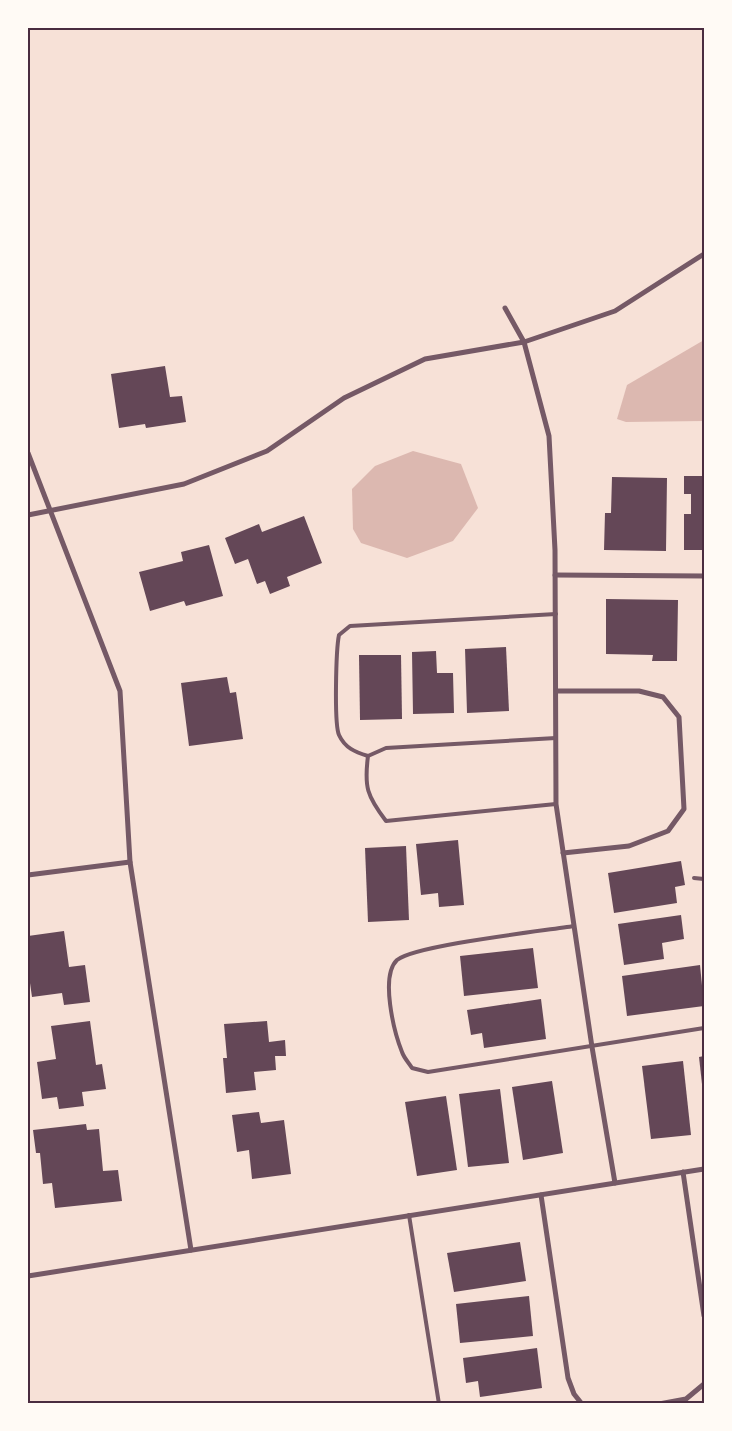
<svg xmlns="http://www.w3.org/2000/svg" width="732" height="1431" font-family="Signika,sans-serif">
<rect width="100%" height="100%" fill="#f7e1d7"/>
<g fill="#dcb8b0">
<path d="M 704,340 L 704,421 L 626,422 L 617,419 L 627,385 Z"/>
<path d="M 413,451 L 461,464 L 478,508 L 453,541 L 407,558 L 361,543 L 353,529 L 352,489 L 375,466 Z"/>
</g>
<g fill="#644757">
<path d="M 165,366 L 170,397 L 182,396 L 186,422 L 146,428 L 145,424 L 119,428 L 111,374 Z"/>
<path d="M 684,476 L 704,476 L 704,550 L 684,550 L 684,514 L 691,514 L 691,494 L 684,494 Z"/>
<path d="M 612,477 L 667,478 L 666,551 L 604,550 L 605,513 L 611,513 Z"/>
<path d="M 304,516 L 322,563 L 287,577 L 290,586 L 270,594 L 265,581 L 257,584 L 248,559 L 235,564 L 225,538 L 259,524 L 262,532 Z"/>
<path d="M 209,545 L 223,596 L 186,606 L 184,601 L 150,611 L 139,572 L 183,561 L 181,552 Z"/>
<path d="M 606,599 L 678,600 L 677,661 L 652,661 L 653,655 L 606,654 Z"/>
<path d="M 506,647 L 509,711 L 467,713 L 465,649 Z"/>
<path d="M 436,651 L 437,673 L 453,673 L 454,713 L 413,714 L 412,652 Z"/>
<path d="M 359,655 L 401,655 L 402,719 L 360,720 Z"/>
<path d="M 227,677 L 230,693 L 236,692 L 243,739 L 189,746 L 181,683 Z"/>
<path d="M 458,840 L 464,905 L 439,907 L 438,893 L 421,895 L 416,844 Z"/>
<path d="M 406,846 L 409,920 L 368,922 L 365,848 Z"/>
<path d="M 681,861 L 685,885 L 675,887 L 677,903 L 614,913 L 608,873 Z"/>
<path d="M 681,915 L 684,939 L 662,943 L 664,959 L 624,965 L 618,924 Z"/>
<path d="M 64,931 L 69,967 L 85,965 L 90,1002 L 64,1005 L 62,993 L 32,997 L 28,969 L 28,936 Z"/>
<path d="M 533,948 L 538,988 L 464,996 L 460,956 Z"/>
<path d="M 700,965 L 704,1006 L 627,1016 L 622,976 Z"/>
<path d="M 541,999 L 546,1039 L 484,1048 L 482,1033 L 471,1035 L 467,1010 Z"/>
<path d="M 90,1021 L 96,1065 L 102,1064 L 106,1089 L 82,1092 L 84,1106 L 59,1109 L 57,1097 L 42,1099 L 37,1062 L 56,1059 L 51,1026 Z"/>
<path d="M 267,1021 L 269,1042 L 285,1040 L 286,1056 L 275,1056 L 276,1070 L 254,1072 L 256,1090 L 226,1093 L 223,1058 L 227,1058 L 224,1024 Z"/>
<path d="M 704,1056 L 704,1093 L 703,1093 L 699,1057 Z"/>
<path d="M 683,1061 L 691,1135 L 651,1139 L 642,1066 Z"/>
<path d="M 552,1081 L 563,1153 L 523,1160 L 512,1087 Z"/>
<path d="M 500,1089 L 509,1163 L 468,1167 L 459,1094 Z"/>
<path d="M 446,1096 L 457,1170 L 417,1176 L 405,1102 Z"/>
<path d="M 259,1112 L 261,1123 L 284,1120 L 291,1174 L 252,1179 L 249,1150 L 237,1152 L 232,1115 Z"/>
<path d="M 86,1124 L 87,1130 L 99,1129 L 103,1171 L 118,1170 L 122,1201 L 55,1208 L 52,1183 L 43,1184 L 40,1153 L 36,1153 L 33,1130 Z"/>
<path d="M 520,1242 L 526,1281 L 454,1292 L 447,1253 Z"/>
<path d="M 529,1296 L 533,1336 L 460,1343 L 456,1304 Z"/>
<path d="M 537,1348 L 542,1388 L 480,1397 L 478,1381 L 466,1383 L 463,1358 Z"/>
</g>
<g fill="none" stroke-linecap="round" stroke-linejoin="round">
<g stroke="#755966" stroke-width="4">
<path d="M 368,756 C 355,752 345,748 339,735 C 334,724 336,649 339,635 L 350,626 L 556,614"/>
<path d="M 556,804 L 386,821 C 367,796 364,787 368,756 L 386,748 L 556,738"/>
<path d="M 694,878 L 704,879"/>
<path d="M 574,926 C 543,931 416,945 397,960 C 380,976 394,1032 402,1052 C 404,1058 409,1063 412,1068 L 428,1072 L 704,1028"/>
<path d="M 409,1215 L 439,1404"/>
</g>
<g stroke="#755966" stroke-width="5">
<path d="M 505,308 L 524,342 L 549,436 L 555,550 L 556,804 L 592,1047 L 615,1183"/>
<path d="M 28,453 L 120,691 L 130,862 L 191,1250"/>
<path d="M 28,515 L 184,484 L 267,451 L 344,398 L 425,359 L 524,342 L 615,311 L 704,254"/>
<path d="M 555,575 L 704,576"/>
<path d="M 557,691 L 639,691 L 663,697 L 679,717 L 684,809 L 668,831 L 629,846 L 563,853"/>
<path d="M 28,875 L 130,862"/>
<path d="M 683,1172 L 704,1316"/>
<path d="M 541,1195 L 568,1378 L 574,1394 L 582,1404"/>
<path d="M 28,1276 L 704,1169"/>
<path d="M 659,1404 L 686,1399 L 704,1384"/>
</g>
</g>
<rect width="732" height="1431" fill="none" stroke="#fffaf5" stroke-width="58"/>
<rect x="29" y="29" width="674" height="1373" fill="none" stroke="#4a2c40" stroke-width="2"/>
</svg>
